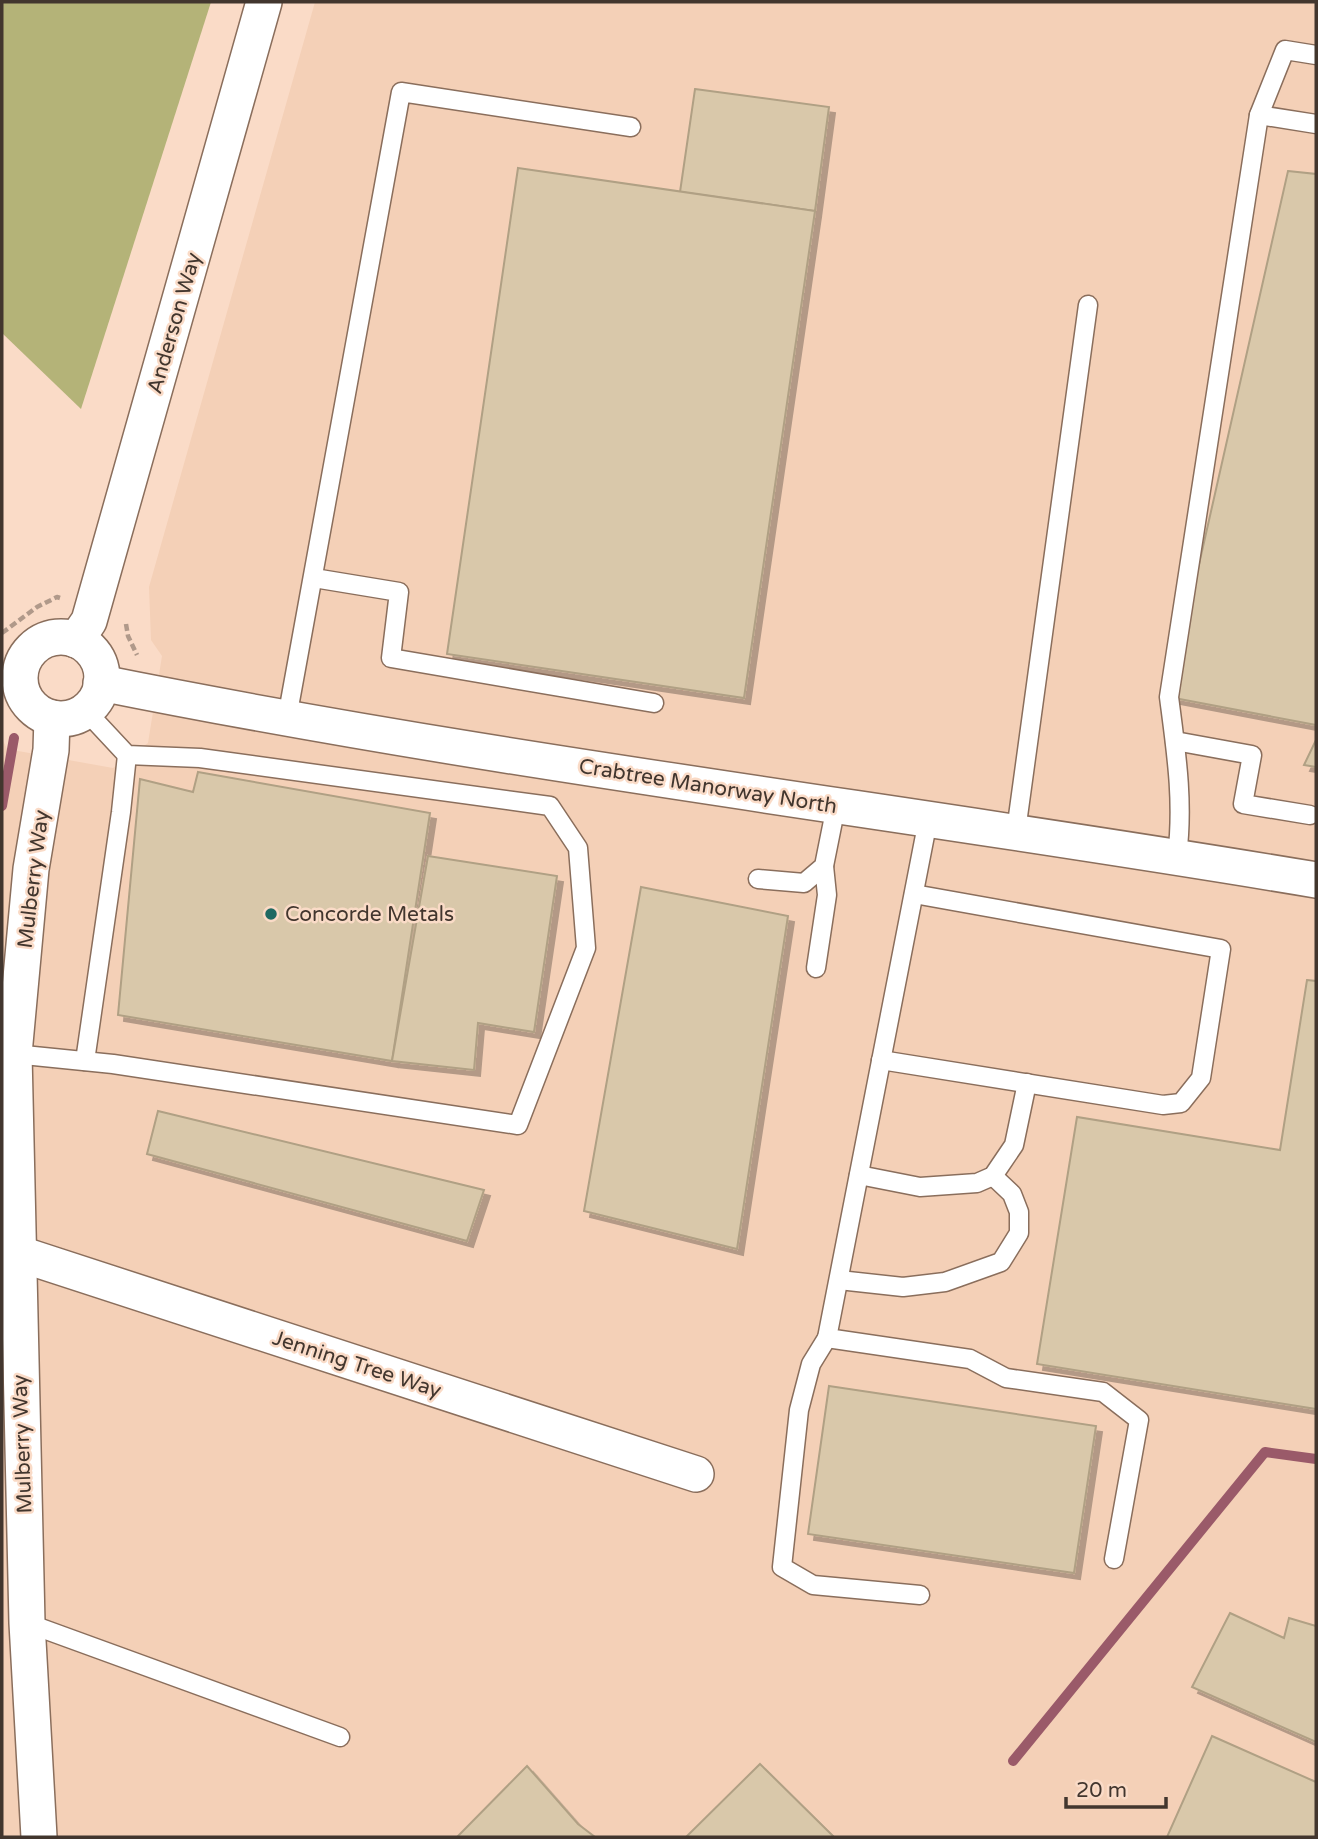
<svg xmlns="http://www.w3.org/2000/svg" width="1318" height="1839" font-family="'Varela Round',sans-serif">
<defs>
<filter id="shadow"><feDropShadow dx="6" dy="6" stdDeviation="0" flood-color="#0004"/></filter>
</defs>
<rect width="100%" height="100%" fill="#fadbc7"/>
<path fill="#f4d0b7" d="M 315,2 L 1316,2 L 1316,1837 L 2,1837 L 2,738 L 7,749 L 113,768 L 148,743 L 162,656 L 151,640 L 149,587 Z"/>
<path fill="#b4b378" d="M 2,2 L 211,2 L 81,409 L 2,333 Z"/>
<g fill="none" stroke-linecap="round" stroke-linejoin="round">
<g stroke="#9a5a69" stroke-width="10">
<path d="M 2,806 L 14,738"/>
<path d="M 1013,1761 L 1265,1452 L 1316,1459"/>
</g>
</g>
<g fill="#d9c8aa" stroke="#b0a084" stroke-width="2" filter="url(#shadow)">
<path d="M 695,89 L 829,107 L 815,211 L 680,192 Z"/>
<path d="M 518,168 L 815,211 L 744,698 L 447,654 Z"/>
<path d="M 1288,171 L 1316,174 L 1316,725 L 1169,697 Z"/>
<path d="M 1316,740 L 1316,767 L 1304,765 Z"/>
<path d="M 198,772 L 430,813 L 392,1061 L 118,1015 L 140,779 L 193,792 Z"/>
<path d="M 428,856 L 557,876 L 534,1032 L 478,1023 L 474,1070 L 392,1061 Z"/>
<path d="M 641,887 L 788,916 L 737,1249 L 584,1211 Z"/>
<path d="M 1307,980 L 1316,981 L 1316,1409 L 1037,1364 L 1077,1117 L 1280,1150 Z"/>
<path d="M 158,1111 L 484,1190 L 467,1241 L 147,1154 Z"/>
<path d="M 829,1386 L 1096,1426 L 1074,1573 L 808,1534 Z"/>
<path d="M 1230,1613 L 1284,1638 L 1289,1618 L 1316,1626 L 1316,1742 L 1192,1687 Z"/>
<path d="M 1212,1736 L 1316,1782 L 1316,1837 L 1167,1837 Z"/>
<path d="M 760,1764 L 834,1837 L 686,1837 Z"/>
<path d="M 527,1766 L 578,1824 L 595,1837 L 457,1837 Z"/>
</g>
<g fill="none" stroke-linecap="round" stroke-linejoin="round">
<defs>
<g id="lane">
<path d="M 1259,115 L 1316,124"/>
<path d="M 314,578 L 399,592 L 391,658 L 654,703"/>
<path d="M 287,718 L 401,92 L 631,127"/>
<path d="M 1175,741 L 1252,755 L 1243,804 L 1310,815"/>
<path d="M 928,820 L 827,1338 L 970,1359 L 1006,1378 L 1103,1392 L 1139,1420 L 1114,1559"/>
<path d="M 1016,831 L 1088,305"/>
<path d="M 1177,856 C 1184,802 1176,751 1169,697 L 1259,115 L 1285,50 L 1316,55"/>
<path d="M 758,879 L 804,883 L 824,866 L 836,806"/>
<path d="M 816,968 L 827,895 L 824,866"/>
<path d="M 14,1054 L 113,1064 L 518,1125 L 586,948 L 578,848 L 550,806 L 200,758 L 127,755 L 85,710"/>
<path d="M 881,1060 L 1163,1105 L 1181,1103 L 1201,1078 L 1221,949 L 914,894"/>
<path d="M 85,1061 L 121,812 L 127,755"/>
<path d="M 859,1175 L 920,1187 L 977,1183 L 993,1176 L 1014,1145 L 1027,1083"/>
<path d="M 839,1280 L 903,1287 L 945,1282 L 1001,1262 L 1019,1233 L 1019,1212 L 1012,1194 L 993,1176"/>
<path d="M 827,1338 L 811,1364 L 799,1410 L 782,1567 L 813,1585 L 920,1595"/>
<path d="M 27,1623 L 340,1737"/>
</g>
<g id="street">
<circle cx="61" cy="678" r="41"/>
<path d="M 76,640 L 89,621 L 264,2"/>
<path d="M 101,683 C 504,764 912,812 1316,880"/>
<path d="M 17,1253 L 696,1474"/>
<path d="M 39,1837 L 27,1623 L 14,1054 L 31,869 L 51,750 L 52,718"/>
</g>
</defs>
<use href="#lane" stroke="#8a6e5c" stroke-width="21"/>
<use href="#street" stroke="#8a6e5c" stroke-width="38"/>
<g stroke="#b0998a" stroke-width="4.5" stroke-dasharray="7 3.5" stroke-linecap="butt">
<path d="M 126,624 L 128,636 L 137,655"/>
<path d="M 2,633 L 37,607 L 57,597 L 60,598"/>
</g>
<use href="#lane" stroke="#fff" stroke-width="18"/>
<use href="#street" stroke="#fff" stroke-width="35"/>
</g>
<circle fill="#1f6962" stroke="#fadbc7" stroke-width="2.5" cx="271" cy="914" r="7"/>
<g text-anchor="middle" stroke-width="5" stroke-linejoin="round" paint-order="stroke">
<g font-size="21" fill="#42362e" stroke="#fadbc7">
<text transform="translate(174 323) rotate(-74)" y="7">Anderson Way</text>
<text transform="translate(708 786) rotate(9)" y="7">Crabtree Manorway North</text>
<text transform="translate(33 879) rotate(-83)" y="7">Mulberry Way</text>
<text transform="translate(357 1364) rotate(18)" y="7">Jenning Tree Way</text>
<text transform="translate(22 1444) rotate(-92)" y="7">Mulberry Way</text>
</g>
<g font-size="21" fill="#42362e" stroke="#fadbc7" text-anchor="start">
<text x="285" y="921">Concorde Metals</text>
</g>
</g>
<rect width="1318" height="1839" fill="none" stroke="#42362e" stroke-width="7"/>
<path d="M1066 1797v10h100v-10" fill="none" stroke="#42362e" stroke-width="3.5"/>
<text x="1076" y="1797" font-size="21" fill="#42362e" stroke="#fadbc7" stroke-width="5" paint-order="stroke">20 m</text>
</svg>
